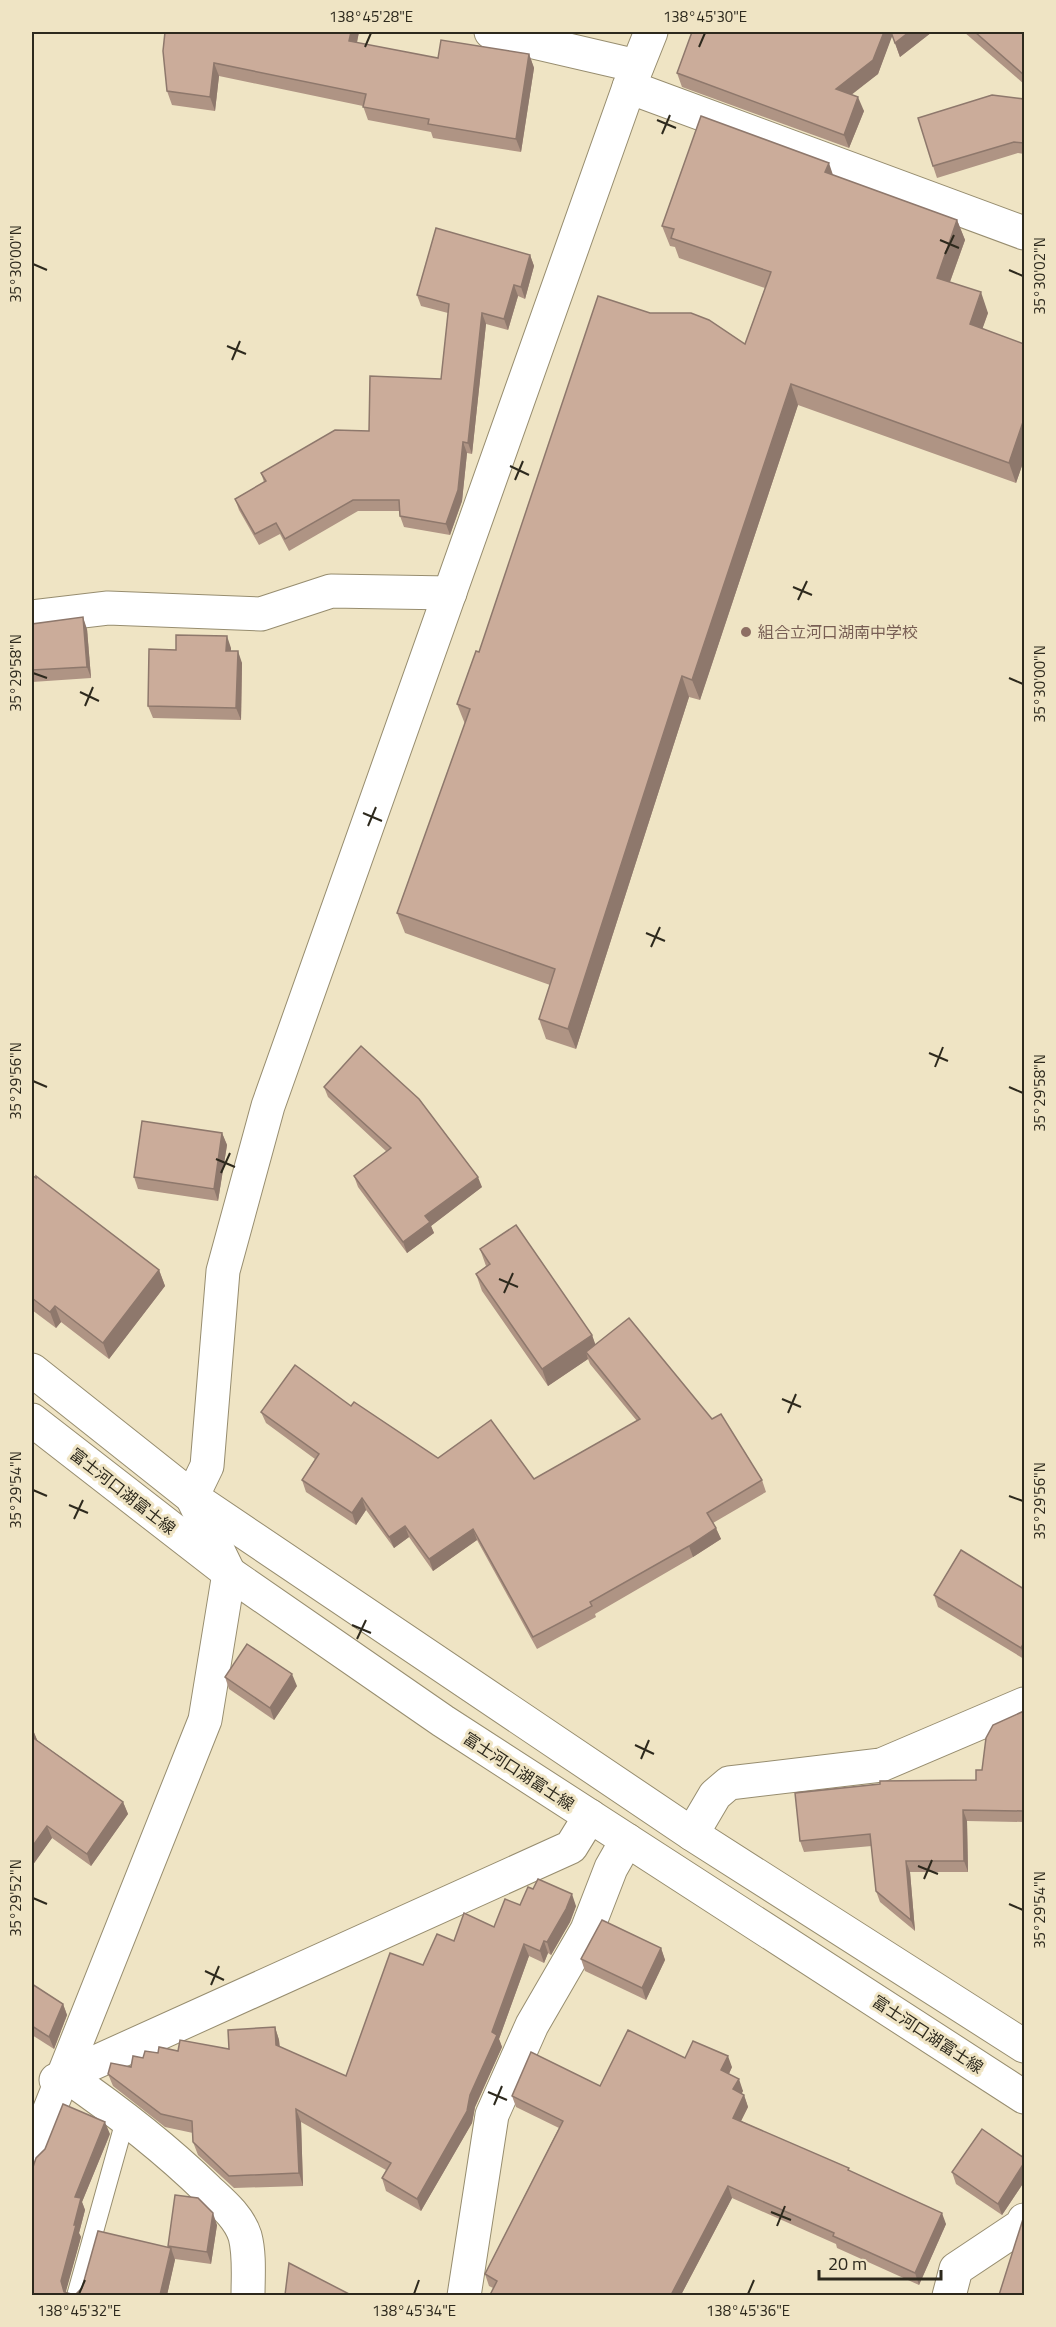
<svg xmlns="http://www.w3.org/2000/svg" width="1056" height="2327" font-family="'Titillium Web','Noto Sans JP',sans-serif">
<rect width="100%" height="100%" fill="#efe4c4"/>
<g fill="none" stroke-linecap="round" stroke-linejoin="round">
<defs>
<path id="service" d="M 76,2296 L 126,2117"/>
<g id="minor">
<path d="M 491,32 L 637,66"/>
<path d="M 629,87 L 1024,233"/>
<path d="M 32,617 L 108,608 L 261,614 L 331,591 L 450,593"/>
<path d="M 692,1834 L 715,1795 L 729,1783 L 881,1765 L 1024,1704"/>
<path d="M 65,2075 C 116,2110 164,2147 208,2190 C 222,2203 239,2217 245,2236 C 250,2255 248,2276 248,2296"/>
<path d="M 56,2080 L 571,1847 L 590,1816"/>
<path d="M 32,2154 L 205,1720 L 229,1573 L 192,1497 L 207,1466 L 223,1271 L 268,1106 L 629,87 L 651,32"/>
<path d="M 464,2296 L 492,2115 L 532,2025 L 587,1930 L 611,1868 L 627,1840"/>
<path d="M 949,2296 L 956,2269 L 1022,2225 L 1024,2220"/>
</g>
<g id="secondary">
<path d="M 32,1370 L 192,1497 L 692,1834 L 1024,2046"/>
<path d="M 32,1420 L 229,1573 L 443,1721 L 1024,2097"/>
</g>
</defs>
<use href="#service" stroke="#978d6f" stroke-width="20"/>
<use href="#minor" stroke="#978d6f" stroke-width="35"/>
<use href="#secondary" stroke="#978d6f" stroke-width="35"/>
<use href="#service" stroke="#fff" stroke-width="18"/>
<use href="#minor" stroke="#fff" stroke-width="33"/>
<use href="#secondary" stroke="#fff" stroke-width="33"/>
</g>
<g fill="#af9484">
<path d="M 165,32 L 359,32 L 357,43 L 438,58 L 529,54 L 534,68 L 521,152 L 433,138 L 431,132 L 368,120 L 363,106 L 219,76 L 215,111 L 172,105 L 167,91 Z"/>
<path d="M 692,32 L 932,32 L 900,57 L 892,35 L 878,74 L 851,94 L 864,111 L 849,148 L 682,87 L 677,73 Z"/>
<path d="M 964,32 L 1024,32 L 1024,84 Z"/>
<path d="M 1024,99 L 1024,154 L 1018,153 L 937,178 L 933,166 Z"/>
<path d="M 833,175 L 957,220 L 965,240 L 950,282 L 988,313 L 982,329 L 1024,344 L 1024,460 L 1016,483 L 798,405 L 700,700 L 689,697 L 576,1049 L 546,1039 L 539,1019 L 550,985 L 405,933 L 397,913 L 465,724 L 457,704 L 479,652 L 650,313 L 745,344 L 765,288 L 679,258 L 675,247 L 670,246 L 662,226 Z"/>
<path d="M 530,255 L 534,266 L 525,299 L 518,296 L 508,330 L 486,324 L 472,454 L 467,453 L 462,501 L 450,535 L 404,527 L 400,516 L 399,511 L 358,511 L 289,551 L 280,534 L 259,545 L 239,510 L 235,499 L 264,482 L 261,473 L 369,431 L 441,379 L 448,313 L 421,306 L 417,295 Z"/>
<path d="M 32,624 L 87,629 L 91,678 L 32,682 Z"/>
<path d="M 231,648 L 231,651 L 242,663 L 241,720 L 153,718 L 148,706 L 176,650 Z"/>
<path d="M 324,1087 L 482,1187 L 431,1226 L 434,1233 L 407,1253 L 358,1187 L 354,1176 L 387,1152 L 328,1097 Z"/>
<path d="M 222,1133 L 227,1145 L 218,1201 L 138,1189 L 134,1177 Z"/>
<path d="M 32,1175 L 159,1270 L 165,1286 L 109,1359 L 61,1322 L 56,1328 L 32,1310 Z"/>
<path d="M 480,1249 L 592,1335 L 595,1344 L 762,1480 L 766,1492 L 713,1523 L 721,1539 L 693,1557 L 595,1614 L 596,1617 L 537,1649 L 477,1540 L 433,1571 L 409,1537 L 394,1548 L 366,1510 L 356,1525 L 306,1492 L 302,1480 L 315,1459 L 266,1423 L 261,1412 L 351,1406 L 438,1458 L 534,1479 L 637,1421 L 590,1364 L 588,1359 L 548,1386 L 482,1291 L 476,1274 L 486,1266 Z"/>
<path d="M 1024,1589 L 1024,1659 L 938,1607 L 934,1595 Z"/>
<path d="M 225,1677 L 297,1686 L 274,1720 L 229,1689 Z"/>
<path d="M 1024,1711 L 1024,1822 L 967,1821 L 968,1872 L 910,1872 L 915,1931 L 880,1902 L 876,1891 L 872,1846 L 804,1852 L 800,1841 L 976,1780 L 982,1770 Z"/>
<path d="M 32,1728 L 37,1740 L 123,1802 L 128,1814 L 91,1866 L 52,1838 L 32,1866 Z"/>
<path d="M 520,1905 L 576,1906 L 570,1922 L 551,1955 L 548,1953 L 544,1963 L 529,1956 L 499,2039 L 502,2047 L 475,2107 L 472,2123 L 421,2211 L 386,2191 L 382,2178 L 386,2170 L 301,2122 L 303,2186 L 234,2188 L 198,2155 L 193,2142 L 193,2133 L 165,2127 L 113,2086 L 108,2074 L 131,2067 L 143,2058 L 158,2053 L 178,2051 L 229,2049 L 275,2027 L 279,2040 L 280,2047 L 346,2076 L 423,1965 L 454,1941 L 494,1927 Z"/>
<path d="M 661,1948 L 665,1960 L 646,2000 L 585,1971 L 581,1959 Z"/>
<path d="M 32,1984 L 63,2004 L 67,2015 L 54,2049 L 32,2035 Z"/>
<path d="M 685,2058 L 732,2067 L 729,2074 L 743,2091 L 741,2094 L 744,2095 L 748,2107 L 741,2121 L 850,2171 L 946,2224 L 919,2285 L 837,2248 L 836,2244 L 732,2198 L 681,2295 L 490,2295 L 493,2288 L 489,2286 L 485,2274 L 559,2128 L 516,2107 L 512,2096 L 600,2086 Z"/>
<path d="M 110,2134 L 82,2202 L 85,2210 L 79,2233 L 81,2237 L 65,2293 L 75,2295 L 168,2247 L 217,2225 L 211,2264 L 175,2259 L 167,2295 L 32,2295 Z"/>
<path d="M 1024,2158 L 1024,2182 L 1002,2215 L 956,2184 L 952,2172 Z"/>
</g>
<g fill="#8e786c">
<path d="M 351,32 L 359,32 L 354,55 L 349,41 Z"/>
<path d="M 884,32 L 892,32 L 893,34 L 878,74 L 841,103 L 836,89 Z"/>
<path d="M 909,32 L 932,32 L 900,57 L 895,43 Z"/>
<path d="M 529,54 L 534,68 L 521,152 L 516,139 Z"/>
<path d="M 214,63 L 219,76 L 215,111 L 210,97 Z"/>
<path d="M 858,97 L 864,111 L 849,148 L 844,135 Z"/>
<path d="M 829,163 L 836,184 L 825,172 Z"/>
<path d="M 957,220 L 965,240 L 944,298 L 937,278 Z"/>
<path d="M 530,255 L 534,266 L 525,299 L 521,287 Z"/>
<path d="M 514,285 L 518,296 L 508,330 L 504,319 Z"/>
<path d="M 981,292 L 988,313 L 977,344 L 970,324 Z"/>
<path d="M 482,313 L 486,324 L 472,454 L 468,443 Z"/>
<path d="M 791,384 L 798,405 L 700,700 L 692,680 Z"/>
<path d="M 1024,419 L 1024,460 L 1016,483 L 1009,463 Z"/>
<path d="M 463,442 L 467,453 L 462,501 L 450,535 L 446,524 Z"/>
<path d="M 83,617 L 87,629 L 91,678 L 87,667 Z"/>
<path d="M 227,636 L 231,648 L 230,662 L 226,651 Z"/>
<path d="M 238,651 L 242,663 L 241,720 L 236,708 Z"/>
<path d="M 682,676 L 689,697 L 576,1049 L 568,1029 Z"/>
<path d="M 222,1133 L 227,1145 L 218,1201 L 214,1189 Z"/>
<path d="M 478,1177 L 482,1187 L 431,1226 L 434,1233 L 407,1253 L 403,1242 L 425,1216 Z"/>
<path d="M 159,1270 L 165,1286 L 109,1359 L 103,1343 Z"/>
<path d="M 55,1306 L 61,1322 L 56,1328 L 50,1312 Z"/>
<path d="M 592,1335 L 598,1352 L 586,1352 L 588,1359 L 548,1386 L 542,1369 Z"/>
<path d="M 362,1498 L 366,1510 L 356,1525 L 352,1513 Z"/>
<path d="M 405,1526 L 409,1537 L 394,1548 L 389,1537 Z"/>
<path d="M 716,1528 L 721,1539 L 693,1557 L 689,1546 Z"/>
<path d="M 473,1529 L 477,1540 L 433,1571 L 429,1559 Z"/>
<path d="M 1024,1642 L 1024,1657 L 1021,1648 Z"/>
<path d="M 292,1674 L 297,1686 L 274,1720 L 270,1708 Z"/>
<path d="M 33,1730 L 38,1742 L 32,1742 L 32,1732 Z"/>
<path d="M 123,1802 L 128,1814 L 91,1866 L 87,1854 Z"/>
<path d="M 963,1810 L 967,1821 L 968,1872 L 964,1861 Z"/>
<path d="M 47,1826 L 52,1838 L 32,1866 L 32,1847 Z"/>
<path d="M 906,1861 L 910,1872 L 915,1931 L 911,1920 Z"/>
<path d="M 572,1894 L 576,1906 L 570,1922 L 551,1955 L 547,1942 Z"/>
<path d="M 544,1941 L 548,1953 L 544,1963 L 540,1951 Z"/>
<path d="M 524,1944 L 529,1956 L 499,2039 L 502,2047 L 475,2107 L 472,2123 L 421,2211 L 417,2199 L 470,2095 Z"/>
<path d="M 661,1948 L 665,1960 L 646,2000 L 642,1988 Z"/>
<path d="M 63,2004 L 67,2015 L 54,2049 L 49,2037 Z"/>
<path d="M 275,2027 L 279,2040 L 280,2058 L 276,2045 Z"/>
<path d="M 728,2056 L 732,2067 L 725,2082 L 721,2070 Z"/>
<path d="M 739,2079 L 743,2091 L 738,2101 L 733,2089 Z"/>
<path d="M 744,2095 L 748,2107 L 737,2129 L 733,2118 Z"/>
<path d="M 296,2109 L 301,2122 L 303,2186 L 299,2173 Z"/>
<path d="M 105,2122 L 110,2134 L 82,2202 L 85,2210 L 79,2233 L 81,2237 L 65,2295 L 61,2281 L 74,2225 L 75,2197 Z"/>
<path d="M 1024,2163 L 1024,2182 L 1002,2215 L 998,2204 Z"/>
<path d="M 728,2186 L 732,2198 L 681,2295 L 671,2295 Z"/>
<path d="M 213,2213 L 217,2225 L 211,2264 L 207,2252 Z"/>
<path d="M 942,2213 L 946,2224 L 919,2285 L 915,2273 Z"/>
<path d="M 171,2248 L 175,2260 L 167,2295 L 160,2295 Z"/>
</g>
<g fill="#cbac9a" stroke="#8e786c" stroke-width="1.5">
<path d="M 165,32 L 351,32 L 349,41 L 438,58 L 441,40 L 529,54 L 516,139 L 428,124 L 429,119 L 363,107 L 366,94 L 214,63 L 210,97 L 167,91 L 163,51 Z"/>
<path d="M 692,32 L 884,32 L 873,60 L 836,89 L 858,97 L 844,135 L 677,73 Z"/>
<path d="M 891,32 L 909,32 L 895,43 Z"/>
<path d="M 975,32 L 1024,32 L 1024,75 Z"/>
<path d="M 992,95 L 1024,99 L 1024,143 L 1014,142 L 933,166 L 918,118 Z"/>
<path d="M 701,116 L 829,163 L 825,172 L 957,220 L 937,278 L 981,292 L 970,324 L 1024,344 L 1024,419 L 1009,463 L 791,384 L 692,680 L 682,676 L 568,1029 L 539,1019 L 555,969 L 397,913 L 470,709 L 457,704 L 476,651 L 479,652 L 598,296 L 650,313 L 691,313 L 709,320 L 745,344 L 771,272 L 671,238 L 674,229 L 662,226 Z"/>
<path d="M 436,228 L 530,255 L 521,287 L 514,285 L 504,319 L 482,313 L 468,443 L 463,442 L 458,490 L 446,524 L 400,516 L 399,500 L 353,500 L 285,539 L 276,523 L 255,534 L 235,499 L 266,481 L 261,473 L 335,430 L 369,431 L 370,376 L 441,379 L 449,304 L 417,295 Z"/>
<path d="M 83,617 L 87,667 L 32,670 L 32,624 Z"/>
<path d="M 176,635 L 227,636 L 226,651 L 238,651 L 236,708 L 148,706 L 149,649 L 176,650 Z"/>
<path d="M 361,1046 L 419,1099 L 478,1177 L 425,1216 L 430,1222 L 403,1242 L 354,1176 L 391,1148 L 324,1087 Z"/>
<path d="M 142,1121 L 222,1133 L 214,1189 L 134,1177 Z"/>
<path d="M 32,1175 L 36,1178 L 36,1176 L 159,1270 L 103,1343 L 55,1306 L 50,1312 L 32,1298 Z"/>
<path d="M 516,1225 L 592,1335 L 542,1369 L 476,1274 L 490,1264 L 480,1249 Z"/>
<path d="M 629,1318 L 712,1419 L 721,1414 L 762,1480 L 707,1513 L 716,1528 L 689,1546 L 590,1602 L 592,1606 L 533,1637 L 473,1529 L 429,1559 L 405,1526 L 389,1537 L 362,1498 L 352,1513 L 302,1480 L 319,1454 L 261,1412 L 295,1365 L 351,1406 L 354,1402 L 438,1458 L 491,1420 L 534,1479 L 640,1419 L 586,1352 Z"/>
<path d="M 961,1550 L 1024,1589 L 1024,1642 L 1021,1648 L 934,1595 Z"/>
<path d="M 247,1644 L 292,1674 L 270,1708 L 225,1677 Z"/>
<path d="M 1024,1711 L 1024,1811 L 963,1810 L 964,1861 L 906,1861 L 911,1920 L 876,1891 L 870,1834 L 800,1841 L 795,1793 L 880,1784 L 880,1781 L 976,1780 L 976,1770 L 982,1770 L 986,1738 L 993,1725 Z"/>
<path d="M 32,1737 L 123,1802 L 87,1854 L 47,1826 L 32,1847 Z"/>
<path d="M 538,1879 L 572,1894 L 566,1909 L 547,1942 L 544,1941 L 540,1951 L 524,1944 L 492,2032 L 497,2035 L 470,2095 L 467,2111 L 417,2199 L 382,2178 L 391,2163 L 296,2109 L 299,2173 L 229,2176 L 193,2142 L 192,2121 L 161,2114 L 108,2074 L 111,2063 L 131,2067 L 133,2056 L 143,2058 L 145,2051 L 158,2053 L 159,2047 L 178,2051 L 180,2040 L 229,2049 L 228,2030 L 275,2027 L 276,2045 L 346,2076 L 390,1953 L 423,1965 L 437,1934 L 454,1941 L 464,1913 L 494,1927 L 505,1899 L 520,1905 L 528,1887 L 533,1889 Z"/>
<path d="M 602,1920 L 661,1948 L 642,1988 L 581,1959 Z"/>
<path d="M 32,1984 L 63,2004 L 49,2037 L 32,2026 Z"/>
<path d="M 628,2030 L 685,2058 L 693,2041 L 728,2056 L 721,2070 L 739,2079 L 733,2089 L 744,2095 L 733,2118 L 849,2168 L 848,2170 L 942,2213 L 915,2273 L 833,2236 L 834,2233 L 728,2186 L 671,2295 L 490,2295 L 497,2281 L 485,2274 L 563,2121 L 512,2096 L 531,2052 L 600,2086 Z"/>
<path d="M 63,2104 L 105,2122 L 75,2197 L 81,2198 L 74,2225 L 76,2225 L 61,2281 L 64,2292 L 75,2295 L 82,2288 L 98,2231 L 171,2248 L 160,2295 L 32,2295 L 32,2170 L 36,2158 L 45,2149 Z"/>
<path d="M 982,2129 L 1024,2158 L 1024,2163 L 998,2204 L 952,2172 Z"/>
<path d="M 175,2195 L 198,2198 L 213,2213 L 207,2252 L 168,2246 Z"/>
<path d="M 1023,2219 L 1024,2219 L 1024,2295 L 999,2295 Z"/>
<path d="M 289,2263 L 351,2295 L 285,2295 Z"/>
</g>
<path fill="none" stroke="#2d291d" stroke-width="2" d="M 365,47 L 371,33M 699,47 L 705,33M 657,120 L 676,128M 662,134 L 670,115M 940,240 L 959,248M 945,254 L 954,235M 33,264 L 47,270M 1009,270 L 1023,276M 227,346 L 246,354M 232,360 L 240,341M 510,466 L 529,475M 515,480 L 523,461M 793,587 L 812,595M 798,600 L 807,581M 33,673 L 47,678M 1009,678 L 1023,684M 80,692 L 99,701M 85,706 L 93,687M 363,813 L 382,821M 368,826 L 376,807M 646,933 L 665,941M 651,947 L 660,927M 929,1053 L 948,1061M 935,1067 L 943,1047M 33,1081 L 47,1087M 1009,1087 L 1023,1093M 216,1159 L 235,1167M 221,1173 L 230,1153M 499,1279 L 518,1287M 504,1293 L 513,1273M 782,1399 L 801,1407M 788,1413 L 796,1394M 33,1490 L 47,1496M 1009,1496 L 1023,1501M 69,1505 L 88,1513M 74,1519 L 83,1500M 352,1625 L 371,1633M 357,1639 L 366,1620M 635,1745 L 654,1754M 641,1759 L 649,1740M 918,1866 L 938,1874M 924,1879 L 932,1860M 33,1898 L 47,1904M 1009,1904 L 1023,1910M 205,1971 L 224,1980M 211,1985 L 219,1966M 488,2092 L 507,2100M 494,2105 L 502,2086M 771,2212 L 791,2220M 777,2226 L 785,2206M 79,2294 L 85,2280M 414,2294 L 419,2280M 748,2294 L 754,2280"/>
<circle fill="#8d6e63" stroke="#efe4c4" stroke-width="2" cx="746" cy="632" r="6"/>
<g text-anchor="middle" stroke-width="6" stroke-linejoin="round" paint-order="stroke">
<g font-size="16" fill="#785e54" stroke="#efe4c4" text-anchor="start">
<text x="758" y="638">組合立河口湖南中学校</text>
</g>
<g font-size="16" fill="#2d291d" stroke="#efe4c4">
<text transform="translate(123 1491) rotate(38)" y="6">富士河口湖富士線</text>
<text transform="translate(519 1771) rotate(33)" y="6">富士河口湖富士線</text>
<text transform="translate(928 2034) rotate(33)" y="6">富士河口湖富士線</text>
</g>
</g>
<rect width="1056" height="2327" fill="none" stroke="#efe4c4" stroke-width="66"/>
<path d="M819 2270v9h122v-9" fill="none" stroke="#2d291d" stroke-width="3"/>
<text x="828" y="2270" font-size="18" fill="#2d291d" stroke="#efe4c4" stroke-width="4.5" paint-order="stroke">20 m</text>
<rect x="33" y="33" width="990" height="2261" fill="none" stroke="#2d291d" stroke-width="2"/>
<g font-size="15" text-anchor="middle" fill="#2d291d">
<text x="371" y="22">138°45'28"E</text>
<text x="705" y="22">138°45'30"E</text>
<text transform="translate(16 264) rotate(-90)" y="5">35°30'00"N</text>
<text transform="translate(1040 276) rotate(-90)" y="5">35°30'02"N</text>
<text transform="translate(16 673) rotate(-90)" y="5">35°29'58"N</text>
<text transform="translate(1040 684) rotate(-90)" y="5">35°30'00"N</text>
<text transform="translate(16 1081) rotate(-90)" y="5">35°29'56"N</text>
<text transform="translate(1040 1093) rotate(-90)" y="5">35°29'58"N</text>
<text transform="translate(16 1490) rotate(-90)" y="5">35°29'54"N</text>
<text transform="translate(1040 1501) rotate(-90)" y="5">35°29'56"N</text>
<text transform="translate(16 1898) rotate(-90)" y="5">35°29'52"N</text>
<text transform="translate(1040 1910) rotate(-90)" y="5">35°29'54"N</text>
<text x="79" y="2316">138°45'32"E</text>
<text x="414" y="2316">138°45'34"E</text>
<text x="748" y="2316">138°45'36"E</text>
</g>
</svg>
